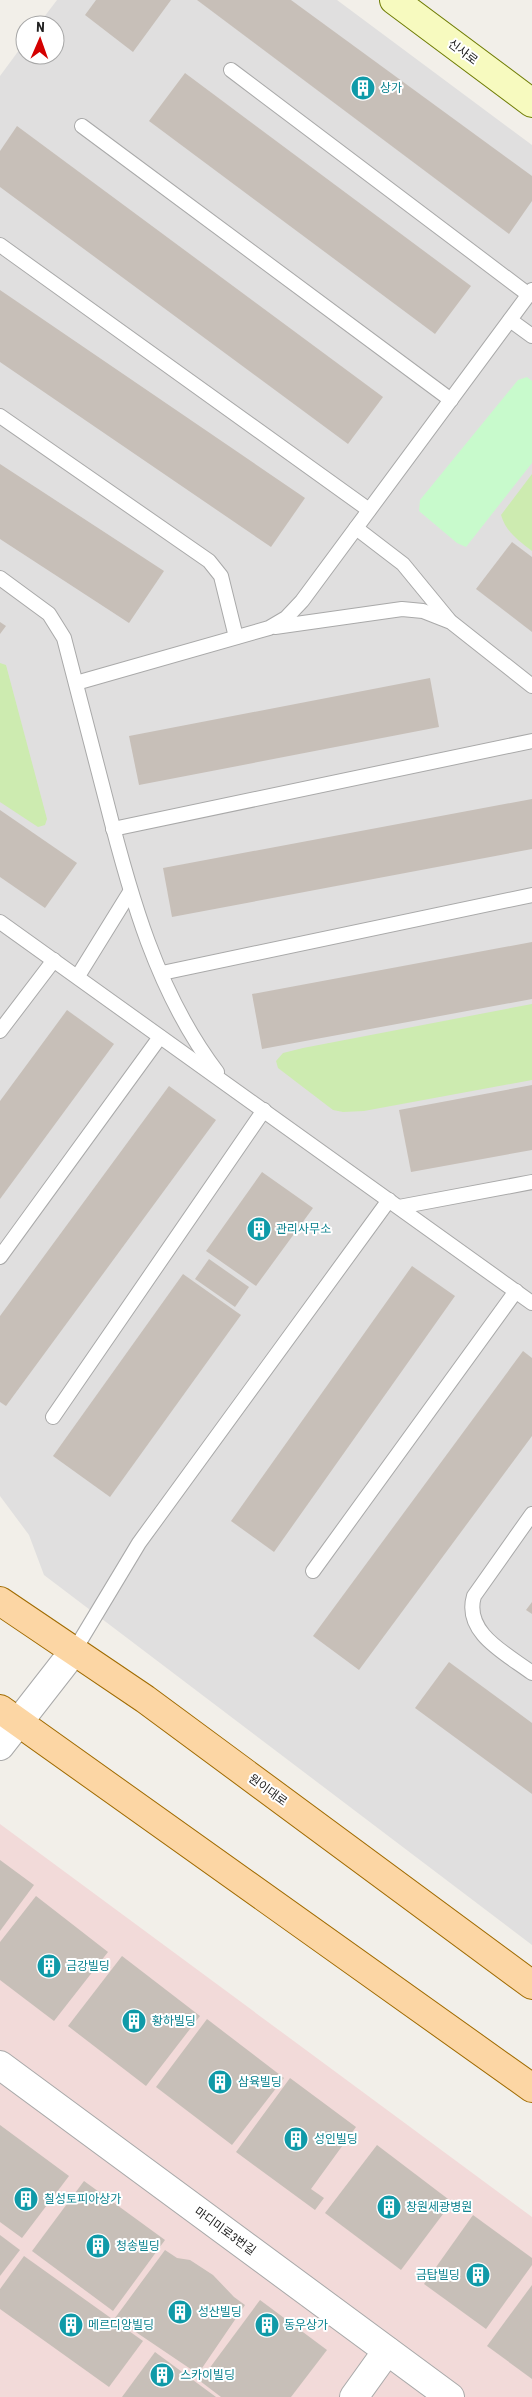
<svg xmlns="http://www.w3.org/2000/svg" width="532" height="2397" font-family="'Roboto Condensed','Noto Sans KR',sans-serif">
<rect width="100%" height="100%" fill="#f2efe9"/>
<path fill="#e0dfdf" d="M 57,0 L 337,0 L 532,145 L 532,1945 L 44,1575 L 29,1535 L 0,1496 L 0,76 L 25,42 L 25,55 L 55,55 L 55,25 L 38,25 Z"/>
<path fill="#f2dad9" d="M 0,1824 L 532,2217 L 532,2397 L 0,2397 Z"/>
<g fill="#cdebb0">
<path d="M 532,474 L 532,551 C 518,540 506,532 501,515 Z"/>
<path d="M 0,663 L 6,665 L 47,819 L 45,825 L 38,827 L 0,802 Z"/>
<path d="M 532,1004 L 532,1080 L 364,1111 L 343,1112 L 333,1110 L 278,1068 L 276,1061 L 283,1053 L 303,1048 Z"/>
</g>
<path fill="#c8facc" d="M 527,377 L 532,381 L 532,463 L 466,547 L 457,543 L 419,511 L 420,500 L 518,380 Z"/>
<g fill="#c7bfb8">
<path d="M 96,0 L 171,0 L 133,52 L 85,15 Z"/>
<path d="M 197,0 L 291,0 L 532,176 L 532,201 L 509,234 Z"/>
<path d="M 185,73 L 471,286 L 435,334 L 149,121 Z"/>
<path d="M 17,126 L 383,397 L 348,444 L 0,187 L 0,151 Z"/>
<path d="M 0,290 L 305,498 L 271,547 L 0,362 Z"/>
<path d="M 0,464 L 164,571 L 129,623 L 0,539 Z"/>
<path d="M 512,542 L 532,557 L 532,632 L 476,589 Z"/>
<path d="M 0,622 L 6,626 L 0,634 Z"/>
<path d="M 430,678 L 439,727 L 139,785 L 129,736 Z"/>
<path d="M 532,799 L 532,849 L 172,917 L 163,868 Z"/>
<path d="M 0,810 L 77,863 L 45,908 L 0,877 Z"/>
<path d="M 532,942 L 532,999 L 262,1049 L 252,994 Z"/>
<path d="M 67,1010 L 114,1044 L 0,1199 L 0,1101 Z"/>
<path d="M 532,1085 L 532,1150 L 411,1172 L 399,1110 Z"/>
<path d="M 169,1086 L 216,1120 L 6,1406 L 0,1402 L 0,1316 Z"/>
<path d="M 262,1172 L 313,1208 L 256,1286 L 206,1251 Z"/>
<path d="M 209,1259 L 249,1287 L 235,1307 L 195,1279 Z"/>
<path d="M 412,1266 L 455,1296 L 274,1552 L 231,1521 Z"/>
<path d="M 183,1274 L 241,1315 L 110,1497 L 53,1456 Z"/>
<path d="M 523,1351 L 532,1358 L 532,1436 L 359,1670 L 313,1636 Z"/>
<path d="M 532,1602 L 532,1614 L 526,1610 Z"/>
<path d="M 449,1662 L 532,1723 L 532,1794 L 415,1708 Z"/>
<path d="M 0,1860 L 34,1885 L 0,1931 Z"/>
<path d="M 36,1896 L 108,1952 L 54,2021 L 0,1980 L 0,1942 Z"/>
<path d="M 122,1956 L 200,2016 L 146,2086 L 68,2026 Z"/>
<path d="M 207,2019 L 284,2078 L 232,2145 L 156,2087 Z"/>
<path d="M 290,2078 L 356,2127 L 311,2189 L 324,2198 L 315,2210 L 236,2152 Z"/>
<path d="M 0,2125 L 69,2176 L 22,2238 L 0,2222 Z"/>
<path d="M 377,2145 L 452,2202 L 401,2270 L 325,2213 Z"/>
<path d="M 84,2181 L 165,2240 L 113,2311 L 32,2251 Z"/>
<path d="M 473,2215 L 532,2258 L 532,2265 L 486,2329 L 424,2284 Z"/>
<path d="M 0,2235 L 20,2250 L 0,2276 Z"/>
<path d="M 165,2250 L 177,2258 L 190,2260 L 213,2275 L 234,2297 L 245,2305 L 198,2374 L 115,2318 Z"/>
<path d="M 24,2256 L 143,2341 L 109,2387 L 0,2309 L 0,2289 Z"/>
<path d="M 532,2285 L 532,2379 L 487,2346 Z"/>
<path d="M 260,2300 L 327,2350 L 291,2397 L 221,2397 L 200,2381 Z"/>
<path d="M 155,2352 L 216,2397 L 122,2397 Z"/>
</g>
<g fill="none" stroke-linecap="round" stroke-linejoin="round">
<defs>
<g id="lane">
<path d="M 231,70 L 529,295"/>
<path d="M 82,126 L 451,400"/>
<path d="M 0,245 L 369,510"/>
<path d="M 510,320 L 532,336"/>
<path d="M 0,416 L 209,561 L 221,576 L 236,637"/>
<path d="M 356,528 L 403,564 L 449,620"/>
<path d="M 0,578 L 49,614 L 64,638 C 78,692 92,746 106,800 C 130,895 157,993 217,1072"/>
<path d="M 275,627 L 402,609 L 423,611 L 451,622 L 532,686"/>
<path d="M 76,683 L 269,628 L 286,618 L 302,601 L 532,290"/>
<path d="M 113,829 L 532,741"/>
<path d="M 0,922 L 532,1303"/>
<path d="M 162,973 L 532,895"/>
<path d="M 78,976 L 130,892"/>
<path d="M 0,1031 L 54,960"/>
<path d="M 399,1207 L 532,1182"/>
<path d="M 0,1257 L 160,1037"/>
<path d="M 53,1417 L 264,1110"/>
<path d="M 532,1514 L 474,1596 C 463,1633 507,1654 532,1673"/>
<path d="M 313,1571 L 516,1291"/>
<path d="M 74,1651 L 139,1543 L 389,1200"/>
</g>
<g id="street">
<path d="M 0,1746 L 74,1651"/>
<path d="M 0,2065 L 450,2397"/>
<path d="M 354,2397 L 387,2351"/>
</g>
<path id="secondary" d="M 394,0 L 532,103"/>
<g id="primary">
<path d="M 0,1601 L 145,1699 L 532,1985"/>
<path d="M 0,1709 L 532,2088"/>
</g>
</defs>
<use href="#lane" stroke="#a9a9a9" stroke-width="16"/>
<use href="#street" stroke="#a9a9a9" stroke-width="30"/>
<use href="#secondary" stroke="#707d05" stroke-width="30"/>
<use href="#primary" stroke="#a06b00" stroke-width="30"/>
<use href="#lane" stroke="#fff" stroke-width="14"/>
<use href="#street" stroke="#fff" stroke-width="28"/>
<use href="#secondary" stroke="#f7fabf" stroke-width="28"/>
<use href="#primary" stroke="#fcd6a4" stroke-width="28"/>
</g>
<defs>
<symbol id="building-disc" viewBox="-11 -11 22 22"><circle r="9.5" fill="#0f9aa8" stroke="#fff"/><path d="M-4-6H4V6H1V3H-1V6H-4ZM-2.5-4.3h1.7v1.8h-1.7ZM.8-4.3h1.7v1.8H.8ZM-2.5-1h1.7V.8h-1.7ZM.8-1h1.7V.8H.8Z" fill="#fff"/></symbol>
</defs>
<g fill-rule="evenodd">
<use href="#building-disc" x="349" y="74" width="28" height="28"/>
<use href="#building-disc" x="245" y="1215" width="28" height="28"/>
<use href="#building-disc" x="35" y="1952" width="28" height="28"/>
<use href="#building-disc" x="120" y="2007" width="28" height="28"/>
<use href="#building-disc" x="206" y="2068" width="28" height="28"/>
<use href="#building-disc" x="282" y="2125" width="28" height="28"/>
<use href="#building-disc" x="12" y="2185" width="28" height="28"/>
<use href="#building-disc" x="375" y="2193" width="28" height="28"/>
<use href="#building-disc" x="84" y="2232" width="28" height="28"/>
<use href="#building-disc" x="464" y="2261" width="28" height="28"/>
<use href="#building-disc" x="166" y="2298" width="28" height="28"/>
<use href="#building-disc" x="57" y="2311" width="28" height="28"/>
<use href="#building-disc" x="253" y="2311" width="28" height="28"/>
<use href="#building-disc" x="148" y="2361" width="28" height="28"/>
</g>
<g text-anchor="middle" stroke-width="4" stroke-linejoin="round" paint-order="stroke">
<g font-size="12" fill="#222" stroke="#fff">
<text transform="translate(463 52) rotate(37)" y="4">신사로</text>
<text transform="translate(268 1790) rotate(36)" y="4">원이대로</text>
<text transform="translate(225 2231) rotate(36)" y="4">마디미로3번길</text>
</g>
<g font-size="12" fill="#0d838f" stroke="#fff" text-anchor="start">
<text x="380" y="92">상가</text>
<text x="276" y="1233">관리사무소</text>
<text x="66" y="1970">금강빌딩</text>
<text x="152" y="2025">황하빌딩</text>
<text x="238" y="2086">삼육빌딩</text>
<text x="314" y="2143">성인빌딩</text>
<text x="44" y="2203">칠성토피아상가</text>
<text x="406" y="2211">창원세광병원</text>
<text x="116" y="2250">청송빌딩</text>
<text x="460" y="2279" text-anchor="end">금탑빌딩</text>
<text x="198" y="2316">성산빌딩</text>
<text x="88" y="2329">메르디앙빌딩</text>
<text x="284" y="2329">동우상가</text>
<text x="180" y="2379">스카이빌딩</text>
</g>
</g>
<g transform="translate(40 40) rotate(2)"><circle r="24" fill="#ffffff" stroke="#a7a7a7"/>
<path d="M0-4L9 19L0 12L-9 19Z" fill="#d40000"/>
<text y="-8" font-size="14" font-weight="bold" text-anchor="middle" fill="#222222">N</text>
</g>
</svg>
